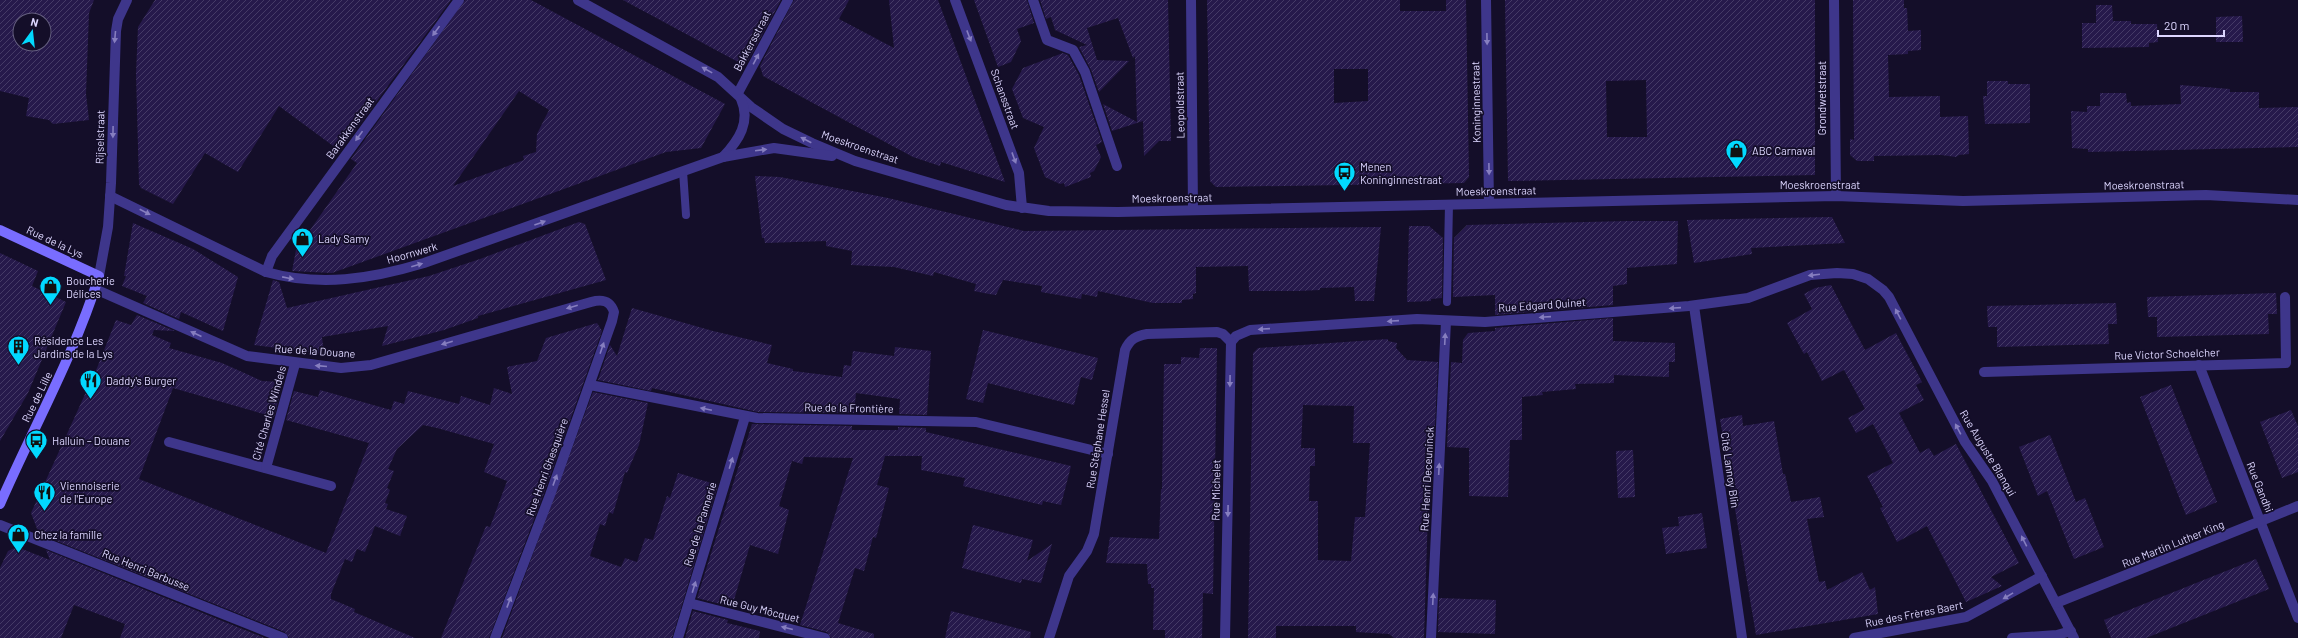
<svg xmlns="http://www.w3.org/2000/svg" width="2298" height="638" font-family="Barlow,sans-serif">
<defs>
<pattern id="building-hatch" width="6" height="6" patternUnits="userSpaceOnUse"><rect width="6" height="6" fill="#26194b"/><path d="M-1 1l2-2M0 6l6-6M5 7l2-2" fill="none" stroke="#453a66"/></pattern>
</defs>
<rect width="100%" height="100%" fill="#140e29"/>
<g fill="url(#building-hatch)" fill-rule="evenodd">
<path d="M 0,0 L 94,0 L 89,13 L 86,94 L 89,120 L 53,124 L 49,120 L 26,116 L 29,98 L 0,91 ZM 20,20 L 44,20 L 44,44 L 20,44 Z"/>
<path d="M 155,0 L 451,0 L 340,151 L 279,106 L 238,172 L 205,153 L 173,204 L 141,188 L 139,184 L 136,74 L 138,27 Z"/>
<path d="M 465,0 L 531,0 L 725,104 L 701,148 L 666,152 L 332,273 L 292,271 L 296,250 L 357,163 L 351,159 ZM 519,91 L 549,110 L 537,134 L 536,152 L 523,156 L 524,160 L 453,186 Z"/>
<path d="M 623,0 L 781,0 L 748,61 L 740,63 Z"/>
<path d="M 794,0 L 849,0 L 839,19 L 894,48 L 889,0 L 938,0 L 1005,182 L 941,162 L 940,166 L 913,157 L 763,76 L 760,66 Z"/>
<path d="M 974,0 L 1027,0 L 1034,23 L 1017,29 L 1021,41 L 1011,62 L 998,67 Z"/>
<path d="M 1040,0 L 1168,0 L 1171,141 L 1159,141 L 1144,156 L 1143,121 L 1112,131 L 1103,104 L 1137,122 L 1135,56 L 1133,58 L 1118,18 L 1087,28 L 1097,60 L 1129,61 L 1099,92 L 1091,70 L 1079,47 L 1087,45 L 1055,30 L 1051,17 L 1046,19 Z"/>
<path d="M 1207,0 L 1400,0 L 1400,11 L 1446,11 L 1446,0 L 1466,0 L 1469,177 L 1464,183 L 1216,187 L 1210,181 ZM 1334,69 L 1368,69 L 1368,101 L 1334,103 Z"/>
<path d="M 1505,0 L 1815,0 L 1815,175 L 1508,181 ZM 1646,80 L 1647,137 L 1607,137 L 1606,81 Z"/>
<path d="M 1853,0 L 1904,0 L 1904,8 L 1907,8 L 1908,31 L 1921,30 L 1921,50 L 1908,51 L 1908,54 L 1888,55 L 1889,97 L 1940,96 L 1940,117 L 1968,116 L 1969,154 L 1959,155 L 1956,157 L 1941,155 L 1874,156 L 1874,161 L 1857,161 L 1850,155 L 1850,139 L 1854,140 Z"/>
<path d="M 2096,5 L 2112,5 L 2113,21 L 2131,21 L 2131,24 L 2157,24 L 2158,42 L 2149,43 L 2149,47 L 2082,48 L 2082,23 L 2096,23 Z"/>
<path d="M 2242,16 L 2243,42 L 2216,42 L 2216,17 Z"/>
<path d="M 1063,53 L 1068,55 L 1079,75 L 1102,142 L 1096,145 L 1101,157 L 1094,171 L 1090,173 L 1091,177 L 1065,187 L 1064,183 L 1060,184 L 1045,177 L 1034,148 L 1044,127 L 1023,118 L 1012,89 L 1023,68 Z"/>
<path d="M 1987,81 L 2008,81 L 2008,84 L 2030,84 L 2030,123 L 1985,124 L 1983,96 L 1987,96 Z"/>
<path d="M 2180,85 L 2230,89 L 2230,92 L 2259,92 L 2259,108 L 2298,107 L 2298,147 L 2088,152 L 2088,149 L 2072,148 L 2071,111 L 2087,112 L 2087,106 L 2100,106 L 2100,93 L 2126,93 L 2127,103 L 2131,102 L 2131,106 L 2181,104 Z"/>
<path d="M 755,176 L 780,177 L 888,198 L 1024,231 L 1381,227 L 1374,301 L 1355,301 L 1354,287 L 1320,288 L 1320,290 L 1298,291 L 1249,291 L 1248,266 L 1196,267 L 1196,293 L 1193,294 L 1193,299 L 1182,300 L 1182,303 L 1153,303 L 1098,291 L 1097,297 L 1082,294 L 1081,299 L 1041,292 L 1042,286 L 1003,280 L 996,295 L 989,294 L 974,291 L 976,284 L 934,272 L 933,276 L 894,267 L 851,265 L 852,251 L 826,246 L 826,241 L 765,243 L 764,238 L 762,238 Z"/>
<path d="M 1832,217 L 1845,243 L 1751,248 L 1752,254 L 1694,263 L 1687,220 Z"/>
<path d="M 1628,221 L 1678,221 L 1677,264 L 1627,268 L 1627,284 L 1613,286 L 1613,305 L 1495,315 L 1495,295 L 1453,297 L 1454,238 L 1467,225 Z"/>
<path d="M 579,222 L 585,224 L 606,280 L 478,316 L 478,318 L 444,330 L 382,346 L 388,326 L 322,337 L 324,354 L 254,345 L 273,280 L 279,282 L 287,308 L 429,276 L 480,259 Z"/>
<path d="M 133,223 L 193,249 L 238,277 L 223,331 L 181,312 L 179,319 L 143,303 L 147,296 L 122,286 L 126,276 L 124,276 Z"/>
<path d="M 1409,226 L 1429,226 L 1443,238 L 1442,298 L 1431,299 L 1431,301 L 1407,302 Z"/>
<path d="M 0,253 L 38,271 L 32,286 L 66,302 L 28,393 L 0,441 Z"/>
<path d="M 1831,285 L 1865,350 L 1896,333 L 1922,382 L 1916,385 L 1924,400 L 1899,413 L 1920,453 L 1929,448 L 1934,456 L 1956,444 L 2019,563 L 1991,577 L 2002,586 L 1966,602 L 1927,526 L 1897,542 L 1880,508 L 1883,507 L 1867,476 L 1893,463 L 1873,424 L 1856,433 L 1848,418 L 1865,409 L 1844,370 L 1822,381 L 1807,352 L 1804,354 L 1787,323 L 1812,309 L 1804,294 L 1815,288 Z"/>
<path d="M 2276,293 L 2277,314 L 2268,314 L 2269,334 L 2157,337 L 2157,317 L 2148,317 L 2147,297 Z"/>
<path d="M 2116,303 L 2117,324 L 2108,324 L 2109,344 L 1997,347 L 1997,327 L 1988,327 L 1987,306 Z"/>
<path d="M 632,308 L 713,331 L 772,345 L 767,363 L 793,369 L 793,371 L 842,377 L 844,365 L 851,366 L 853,351 L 894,356 L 895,347 L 931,351 L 927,415 L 899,414 L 900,399 L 856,393 L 854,413 L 758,412 L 652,388 L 651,391 L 598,380 L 610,345 L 617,356 Z"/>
<path d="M 137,315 L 175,331 L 154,330 L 152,335 L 171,343 L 169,348 L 222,363 L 262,381 L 283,382 L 274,417 L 173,388 L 139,479 L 326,553 L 369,443 L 286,420 L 294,391 L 318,397 L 320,390 L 391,410 L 394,401 L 404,404 L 408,391 L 459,404 L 461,396 L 490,405 L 494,388 L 512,394 L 507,367 L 537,361 L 546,338 L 597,323 L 602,331 L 544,493 L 489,638 L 441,638 L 486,526 L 490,527 L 507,481 L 484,472 L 494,444 L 437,428 L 423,425 L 397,449 L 388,469 L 394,471 L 387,488 L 390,490 L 385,503 L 388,504 L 386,509 L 407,516 L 400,536 L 375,526 L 365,552 L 357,549 L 352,562 L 345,559 L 331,594 L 331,599 L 355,609 L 354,612 L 415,638 L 289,638 L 285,632 L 39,534 L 31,513 L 97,368 L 116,320 L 131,325 Z"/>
<path d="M 1613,318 L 1613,341 L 1675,343 L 1675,362 L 1669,362 L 1669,377 L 1614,375 L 1614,383 L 1575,384 L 1576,389 L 1542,392 L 1543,395 L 1522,397 L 1522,440 L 1510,440 L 1508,497 L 1469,496 L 1469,448 L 1447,447 L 1451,362 L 1462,363 L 1463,340 L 1468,333 L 1495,331 L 1495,328 Z"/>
<path d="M 983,330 L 1098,358 L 1092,380 L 1081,377 L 1074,405 L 988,383 L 983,403 L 966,399 Z"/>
<path d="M 1388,339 L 1388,341 L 1397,343 L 1396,348 L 1407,360 L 1438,362 L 1434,446 L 1430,446 L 1424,638 L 1394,638 L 1389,634 L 1356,632 L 1356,626 L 1276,626 L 1276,638 L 1248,638 L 1253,353 L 1258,348 ZM 1303,405 L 1354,406 L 1353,443 L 1370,443 L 1365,517 L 1355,517 L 1351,561 L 1318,560 L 1318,501 L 1309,501 L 1310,466 L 1315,466 L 1315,448 L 1301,448 Z"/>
<path d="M 1200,348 L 1217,348 L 1213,594 L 1203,593 L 1202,638 L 1165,638 L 1165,630 L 1153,630 L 1154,588 L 1151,588 L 1151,584 L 1148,584 L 1147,564 L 1106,563 L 1110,537 L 1159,539 L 1161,489 L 1162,489 L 1164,364 L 1181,364 L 1181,357 L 1199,358 Z"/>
<path d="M 2171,385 L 2217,502 L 2186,515 L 2140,397 Z"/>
<path d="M 593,392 L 648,403 L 639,445 L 627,473 L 625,472 L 613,514 L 609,512 L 605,526 L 600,524 L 590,556 L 621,567 L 625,558 L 637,562 L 645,538 L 653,540 L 667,496 L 670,498 L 678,473 L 718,485 L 672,638 L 502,638 Z"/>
<path d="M 2291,410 L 2298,426 L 2298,472 L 2282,478 L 2260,422 Z"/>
<path d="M 1742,415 L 1743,426 L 1774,421 L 1783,474 L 1785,474 L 1791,502 L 1820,497 L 1824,517 L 1807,519 L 1819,582 L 1825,581 L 1827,590 L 1862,572 L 1870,590 L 1875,587 L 1878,614 L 1756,635 L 1720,419 Z"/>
<path d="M 752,424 L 852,426 L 852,430 L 898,430 L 898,427 L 926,428 L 926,432 L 1071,466 L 1061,505 L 1043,501 L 1042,505 L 963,486 L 965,478 L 921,470 L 922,456 L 885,456 L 877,485 L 889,488 L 876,538 L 873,537 L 864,571 L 855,568 L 838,623 L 874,634 L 874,638 L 831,638 L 827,632 L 800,625 L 853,458 L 804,457 L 802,464 L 792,461 L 779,506 L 789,510 L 778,554 L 750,545 L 732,607 L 697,598 Z"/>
<path d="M 2050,435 L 2076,502 L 2085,498 L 2104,547 L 2074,559 L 2047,491 L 2038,496 L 2019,447 Z"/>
<path d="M 1633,450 L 1635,497 L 1618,498 L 1616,451 Z"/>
<path d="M 1702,513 L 1707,548 L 1666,554 L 1662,528 L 1679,526 L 1678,517 Z"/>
<path d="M 973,525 L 1033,540 L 1027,561 L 1052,544 L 1041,583 L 1022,579 L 1021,583 L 962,568 Z"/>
<path d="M 17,547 L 50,560 L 46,550 L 265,638 L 120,638 L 125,624 L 74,605 L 61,638 L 0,638 L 0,568 L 8,551 Z"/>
<path d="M 2256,559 L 2269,589 L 2146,638 L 2111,638 L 2104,620 Z"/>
<path d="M 1439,598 L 1496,600 L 1495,634 L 1438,632 Z"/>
<path d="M 693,611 L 728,620 L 727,623 L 760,631 L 759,638 L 685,638 Z"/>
<path d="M 951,611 L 1031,632 L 1030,638 L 945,638 Z"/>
</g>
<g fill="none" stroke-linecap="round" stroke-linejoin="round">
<g stroke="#3e368b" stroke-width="8">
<path d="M 683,171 L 686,215"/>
<path d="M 1447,302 L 1449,204"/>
</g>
<g stroke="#3e368b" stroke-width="10">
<path d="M 1033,0 L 1047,40 L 1073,50 L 1085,72 L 1117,166"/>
<path d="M 1694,306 L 1742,638"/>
</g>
<g stroke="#3e368b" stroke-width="10">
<path d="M 955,0 L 1019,173 L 1022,208"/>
<path d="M 1191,0 L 1193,209"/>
<path d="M 1486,0 L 1489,203"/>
<path d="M 1834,0 L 1836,196"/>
<path d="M 738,93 L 788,0"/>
<path d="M 266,272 L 272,256 L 459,0"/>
<path d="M 95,289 L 247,356 L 341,368 L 371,365 L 591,302 C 602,299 610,300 614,312 L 612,321 L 550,495 L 495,638"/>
<path d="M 1231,342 L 1236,336 L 1250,330 L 1417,319 L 1485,322 L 1689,306 L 1748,298 L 1810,275 L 1837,273 L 1853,274 L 1868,279 L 1883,290 L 1889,297 L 1965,442 L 1992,481 L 2074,638"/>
<path d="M 2199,365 L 2298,618"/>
<path d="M 1984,372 L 2286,363 L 2285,297"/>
<path d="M 590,385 L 757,418 L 976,422 L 1108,454"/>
<path d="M 169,442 L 331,486"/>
<path d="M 266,468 L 295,364"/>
<path d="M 0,525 L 283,638"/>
<path d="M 689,603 L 825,638"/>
<path d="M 2056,603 L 2298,506"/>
<path d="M 678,638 L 745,417"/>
<path d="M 1049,638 L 1069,576 L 1087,551 L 1094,534 L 1125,350 C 1130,339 1136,336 1147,334 L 1217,332 L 1223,334 L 1231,342"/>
<path d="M 1225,638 L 1231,342"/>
<path d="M 1431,638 L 1446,321"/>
<path d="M 1854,638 L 1966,617 L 2042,576"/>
<path d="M 2012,638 L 2057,635 L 2071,631"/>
</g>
<g stroke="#3e368b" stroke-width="10">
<path d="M 578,0 L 718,77 L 751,107 L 783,129 L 812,143 L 855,161 L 1006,205 L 1049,211 L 1118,212 L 1836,196 L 1963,201 L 2206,195 L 2298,200"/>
<path d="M 723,157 C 739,140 751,122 741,99"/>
<path d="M 110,196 L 266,272 C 320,287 371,279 424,263 L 723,157 L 774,148 L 832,156"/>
<path d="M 99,276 L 108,227 L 111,183 L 116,31 L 118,19 L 127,0"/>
</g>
<path stroke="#796dff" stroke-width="10" d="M 0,230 L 99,276 C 74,356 33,428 0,504"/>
</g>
<defs><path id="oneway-solid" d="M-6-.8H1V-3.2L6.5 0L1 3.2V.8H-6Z"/></defs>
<g fill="#867ebf">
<use href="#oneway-solid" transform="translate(436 31) rotate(126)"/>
<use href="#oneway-solid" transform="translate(969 36) rotate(69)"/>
<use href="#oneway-solid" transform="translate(115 37) rotate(95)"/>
<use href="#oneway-solid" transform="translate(1487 39) rotate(89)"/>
<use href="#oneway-solid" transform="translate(756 59) rotate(-62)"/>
<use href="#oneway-solid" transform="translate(707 70) rotate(-151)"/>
<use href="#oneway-solid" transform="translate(113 132) rotate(91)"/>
<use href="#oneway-solid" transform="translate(359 136) rotate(126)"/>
<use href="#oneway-solid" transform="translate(806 140) rotate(-153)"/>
<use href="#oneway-solid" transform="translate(761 150) rotate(-7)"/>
<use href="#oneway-solid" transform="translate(1014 158) rotate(70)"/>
<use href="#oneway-solid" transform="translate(1489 169) rotate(89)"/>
<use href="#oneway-solid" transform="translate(145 212) rotate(27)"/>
<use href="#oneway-solid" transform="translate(540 223) rotate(-20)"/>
<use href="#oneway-solid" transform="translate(417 265) rotate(-16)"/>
<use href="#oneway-solid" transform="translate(1814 275) rotate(173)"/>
<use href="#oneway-solid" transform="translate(288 278) rotate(11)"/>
<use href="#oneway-solid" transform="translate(572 307) rotate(164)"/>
<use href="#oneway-solid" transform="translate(1675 308) rotate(176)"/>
<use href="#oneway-solid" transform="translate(1898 314) rotate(-118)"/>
<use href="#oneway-solid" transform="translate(1545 317) rotate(176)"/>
<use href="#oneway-solid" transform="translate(1393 321) rotate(176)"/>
<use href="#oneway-solid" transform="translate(1264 329) rotate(176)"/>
<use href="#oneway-solid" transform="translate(196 334) rotate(-156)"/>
<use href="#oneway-solid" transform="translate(1445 339) rotate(-87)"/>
<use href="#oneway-solid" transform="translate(447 343) rotate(164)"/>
<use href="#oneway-solid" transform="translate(602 348) rotate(-71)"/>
<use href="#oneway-solid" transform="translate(321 366) rotate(-175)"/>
<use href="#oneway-solid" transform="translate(1230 381) rotate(91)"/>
<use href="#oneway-solid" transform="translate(706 409) rotate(-168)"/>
<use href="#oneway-solid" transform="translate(1958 429) rotate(-118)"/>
<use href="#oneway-solid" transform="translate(731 463) rotate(-73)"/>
<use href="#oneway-solid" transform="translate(1439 469) rotate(-87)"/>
<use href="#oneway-solid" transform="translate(555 480) rotate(-70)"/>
<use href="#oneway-solid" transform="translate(1228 511) rotate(91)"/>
<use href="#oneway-solid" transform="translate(2024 541) rotate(-117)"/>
<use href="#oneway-solid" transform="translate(694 587) rotate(-73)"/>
<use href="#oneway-solid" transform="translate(2008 596) rotate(149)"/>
<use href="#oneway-solid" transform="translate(1433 599) rotate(-87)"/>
<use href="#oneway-solid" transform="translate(509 602) rotate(-69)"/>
<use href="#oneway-solid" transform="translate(787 628) rotate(-166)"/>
</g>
<defs>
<symbol id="shop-pin" viewBox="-11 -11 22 30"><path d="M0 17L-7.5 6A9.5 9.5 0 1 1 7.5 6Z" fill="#02d9ff" stroke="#140e29"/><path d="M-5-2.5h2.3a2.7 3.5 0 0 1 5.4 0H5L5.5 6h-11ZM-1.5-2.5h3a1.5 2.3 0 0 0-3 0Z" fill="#111"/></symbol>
<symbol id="bus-pin" viewBox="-11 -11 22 30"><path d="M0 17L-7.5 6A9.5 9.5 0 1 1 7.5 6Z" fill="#02d9ff" stroke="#140e29"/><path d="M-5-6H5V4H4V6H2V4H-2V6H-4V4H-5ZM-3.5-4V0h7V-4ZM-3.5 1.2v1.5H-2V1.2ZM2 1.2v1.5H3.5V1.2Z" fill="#111"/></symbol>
<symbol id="building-pin" viewBox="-11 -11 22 30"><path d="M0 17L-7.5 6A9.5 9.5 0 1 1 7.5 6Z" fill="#02d9ff" stroke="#140e29"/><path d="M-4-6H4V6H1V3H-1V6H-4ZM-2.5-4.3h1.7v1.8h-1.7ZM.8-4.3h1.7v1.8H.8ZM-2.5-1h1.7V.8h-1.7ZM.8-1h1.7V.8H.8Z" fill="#111"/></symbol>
<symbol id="restaurant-pin" viewBox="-11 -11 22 30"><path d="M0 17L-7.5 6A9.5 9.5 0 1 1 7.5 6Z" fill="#02d9ff" stroke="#140e29"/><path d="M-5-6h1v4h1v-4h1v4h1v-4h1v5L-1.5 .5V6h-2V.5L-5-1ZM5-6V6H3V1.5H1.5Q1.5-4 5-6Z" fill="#111"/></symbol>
</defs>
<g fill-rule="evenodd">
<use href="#shop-pin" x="1724" y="138" width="25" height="34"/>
<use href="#bus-pin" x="1332" y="160" width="25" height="34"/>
<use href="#shop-pin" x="290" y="226" width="25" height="34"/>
<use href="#shop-pin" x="38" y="274" width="25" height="34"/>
<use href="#building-pin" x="6" y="334" width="25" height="34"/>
<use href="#restaurant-pin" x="78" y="368" width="25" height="34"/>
<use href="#bus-pin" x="24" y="428" width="25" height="34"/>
<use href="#restaurant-pin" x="32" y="480" width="25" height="34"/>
<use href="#shop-pin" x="6" y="522" width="25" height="34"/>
</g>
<g text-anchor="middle" stroke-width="3.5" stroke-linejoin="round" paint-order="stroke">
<g font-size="11" fill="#ddd6ff" stroke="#140e29">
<text transform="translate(752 41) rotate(-62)" y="4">Bakkersstraat</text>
<text transform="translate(1822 98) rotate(-90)" y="4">Grondwetstraat</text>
<text transform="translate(1005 99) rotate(70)" y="4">Schansstraat</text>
<text transform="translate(1476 102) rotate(-91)" y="4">Koninginnestraat</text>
<text transform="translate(1180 105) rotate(-91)" y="4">Leopoldstraat</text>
<text transform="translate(350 128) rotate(-54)" y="4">Barakkenstraat</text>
<text transform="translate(100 137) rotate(-89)" y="4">Rijselstraat</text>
<text transform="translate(860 147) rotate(19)" y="4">Moeskroenstraat</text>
<text x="1820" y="189">Moeskroenstraat</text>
<text transform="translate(2144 185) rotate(-1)" y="4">Moeskroenstraat</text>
<text transform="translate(1496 191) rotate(-1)" y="4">Moeskroenstraat</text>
<text transform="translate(1172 198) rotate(-1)" y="4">Moeskroenstraat</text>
<text transform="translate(55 242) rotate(25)" y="4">Rue de la Lys</text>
<text transform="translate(412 253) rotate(-16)" y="4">Hoornwerk</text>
<text transform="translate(1542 305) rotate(-4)" y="4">Rue Edgard Quinet</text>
<text transform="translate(315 351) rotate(4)" y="4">Rue de la Douane</text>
<text transform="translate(2167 354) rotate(-2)" y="4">Rue Victor Schoelcher</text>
<text transform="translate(37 397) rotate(-64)" y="4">Rue de Lille</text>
<text transform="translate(849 408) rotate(1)" y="4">Rue de la Frontière</text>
<text transform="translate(269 413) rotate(-74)" y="4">Cité Charles Windels</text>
<text transform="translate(1098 439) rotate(-81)" y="4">Rue Stéphane Hessel</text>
<text transform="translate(1988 453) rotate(59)" y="4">Rue Auguste Blanqui</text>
<text transform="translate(547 467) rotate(-70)" y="4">Rue Henri Ghesquière</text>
<text transform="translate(1730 470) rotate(82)" y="4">Cité Lannoy Blin</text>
<text transform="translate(1427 479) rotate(-87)" y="4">Rue Henri Deceuninck</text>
<text transform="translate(2260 487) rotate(68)" y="4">Rue Gandhi</text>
<text transform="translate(1216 490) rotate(-89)" y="4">Rue Michelet</text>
<text transform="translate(700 524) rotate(-73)" y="4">Rue de la Pannerie</text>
<text transform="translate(2173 544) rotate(-22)" y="4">Rue Martin Luther King</text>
<text transform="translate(146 570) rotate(22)" y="4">Rue Henri Barbusse</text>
<text transform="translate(760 609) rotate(14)" y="4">Rue Guy Môcquet</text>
<text transform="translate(1914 614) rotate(-11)" y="4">Rue des Frères Baert</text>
</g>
<g font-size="11" fill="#ddd6ff" stroke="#140e29" text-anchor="start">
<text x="1752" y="155">ABC Carnaval</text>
<text x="1360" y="171">Menen<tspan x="1360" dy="13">Koninginnestraat</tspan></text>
<text x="318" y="243">Lady Samy</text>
<text x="66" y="285">Boucherie<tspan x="66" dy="13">Délices</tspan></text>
<text x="34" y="345">Résidence Les<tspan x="34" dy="13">Jardins de la Lys</tspan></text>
<text x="106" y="385">Daddy's Burger</text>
<text x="52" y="445">Halluin – Douane</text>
<text x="60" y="490">Viennoiserie<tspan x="60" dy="13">de l'Europe</tspan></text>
<text x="34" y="539">Chez la famille</text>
</g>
</g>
<g transform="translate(32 32) rotate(15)"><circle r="19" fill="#140e29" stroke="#645e7f"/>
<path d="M0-3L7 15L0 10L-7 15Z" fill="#02d9ff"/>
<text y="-6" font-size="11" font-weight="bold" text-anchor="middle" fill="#ddd6ff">N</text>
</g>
<path d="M2158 30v6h66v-6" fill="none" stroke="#ddd6ff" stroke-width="2"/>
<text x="2164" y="30" font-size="12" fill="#ddd6ff" stroke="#140e29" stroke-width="3" paint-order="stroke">20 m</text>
</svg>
